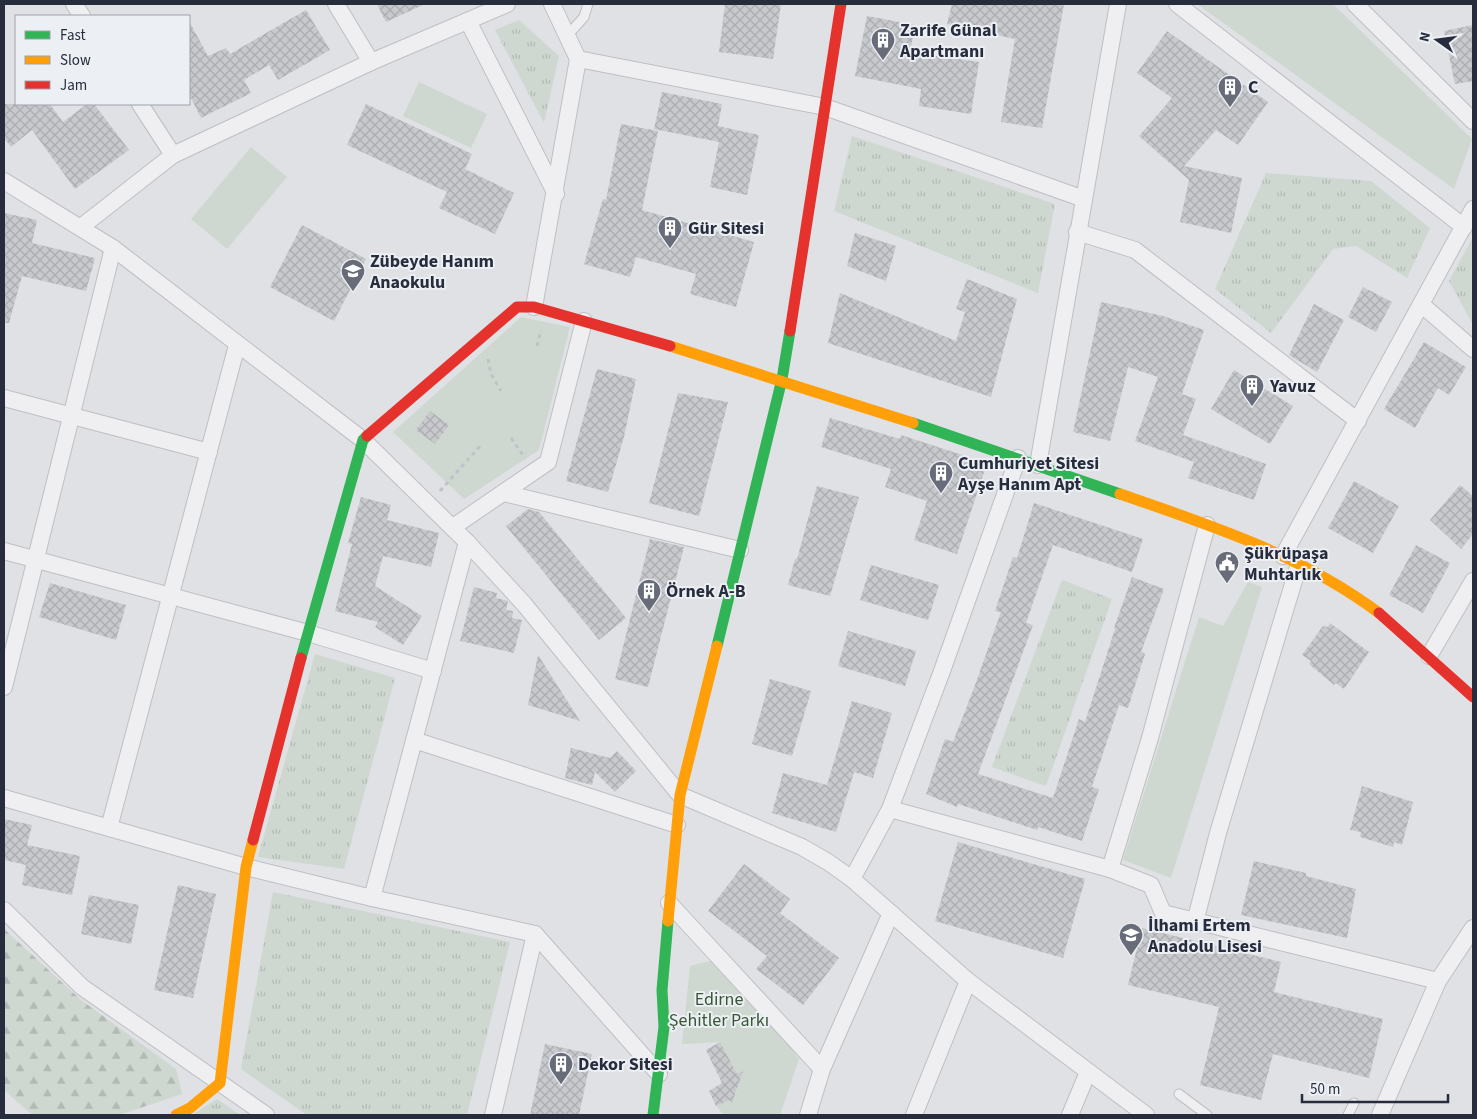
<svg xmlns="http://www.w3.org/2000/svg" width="1477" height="1119" font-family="'Source Sans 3',sans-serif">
<defs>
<pattern id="grass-tufts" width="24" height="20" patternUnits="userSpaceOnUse" patternTransform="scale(1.25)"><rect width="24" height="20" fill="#ced8d0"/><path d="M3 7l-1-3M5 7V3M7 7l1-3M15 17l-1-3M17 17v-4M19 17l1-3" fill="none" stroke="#b1bab4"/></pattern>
<pattern id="forest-firs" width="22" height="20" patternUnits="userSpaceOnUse" patternTransform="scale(1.25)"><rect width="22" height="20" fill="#ced8d0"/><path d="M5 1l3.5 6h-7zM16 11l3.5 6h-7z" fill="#b1bab4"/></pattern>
<pattern id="building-cross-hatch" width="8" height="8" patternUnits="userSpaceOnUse" patternTransform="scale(1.25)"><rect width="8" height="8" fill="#c7c9cd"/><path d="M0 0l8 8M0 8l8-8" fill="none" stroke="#abadb1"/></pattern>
</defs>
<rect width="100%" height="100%" fill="#dfe1e5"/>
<g fill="url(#grass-tufts)">
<path d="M 519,20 L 559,56 L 544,123 L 495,30 Z"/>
<path d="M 852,136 L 1055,204 L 1038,293 L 834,211 Z"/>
<path d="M 1266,173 L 1371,181 L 1430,228 L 1407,278 L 1356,246 L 1333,249 L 1271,333 L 1215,289 Z"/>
<path d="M 1473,237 L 1473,325 L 1449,281 Z"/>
<path d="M 1062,580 L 1112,599 L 1046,786 L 992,767 Z"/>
<path d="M 315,654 L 395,678 L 344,869 L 258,857 Z"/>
<path d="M 273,892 L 510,942 L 467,1115 L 307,1115 L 241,1069 Z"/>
<path d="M 217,1099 L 240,1115 L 192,1115 Z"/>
</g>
<path fill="url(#forest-firs)" d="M 4,929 L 81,1000 L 176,1069 L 182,1094 L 119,1115 L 37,1115 L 30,1113 L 4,1090 Z"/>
<g fill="#ced8d0">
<path d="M 1197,4 L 1333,4 L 1472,139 L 1454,189 Z"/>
<path d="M 419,82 L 487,114 L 471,148 L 403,116 Z"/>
<path d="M 251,147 L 287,177 L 227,249 L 191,219 Z"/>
<path d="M 521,317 L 570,327 L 539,450 L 464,499 L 393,432 Z"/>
<path d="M 1248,582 L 1262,587 L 1171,878 L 1123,860 L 1199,617 L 1223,626 Z"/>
<path d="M 722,958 L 799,1059 L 780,1115 L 724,1115 L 716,1106 L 734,1098 L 740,1080 L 720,1042 L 682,1044 L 690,966 Z"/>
</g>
<g fill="url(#building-cross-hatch)">
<path d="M 377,4 L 425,4 L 386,22 Z"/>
<path d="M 725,4 L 781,4 L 773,59 L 719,52 Z"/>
<path d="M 952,4 L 1064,4 L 1042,128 L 1001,122 L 1015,39 L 947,24 Z"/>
<path d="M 306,10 L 330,50 L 278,80 L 269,65 L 244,80 L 251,93 L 201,118 L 189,94 L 189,21 L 208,56 L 226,48 L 230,54 Z"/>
<path d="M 867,16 L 915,25 L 910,52 L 979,62 L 971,114 L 919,106 L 921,89 L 855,76 Z"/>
<path d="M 1473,25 L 1473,81 L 1455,84 L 1444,31 Z"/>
<path d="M 1167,31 L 1268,102 L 1238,145 L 1216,130 L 1184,166 L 1242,178 L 1231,233 L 1180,222 L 1189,180 L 1139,136 L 1172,98 L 1137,73 Z"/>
<path d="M 662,92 L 722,104 L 718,126 L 759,135 L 747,195 L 710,187 L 719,142 L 654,129 Z"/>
<path d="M 4,104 L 50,104 L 63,122 L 87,104 L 94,104 L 129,150 L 75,189 L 32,130 L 11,147 L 4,138 Z"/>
<path d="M 366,104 L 472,154 L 465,169 L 514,193 L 495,234 L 439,208 L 447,192 L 347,145 Z"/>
<path d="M 621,124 L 658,131 L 642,210 L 754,242 L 736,307 L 690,294 L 696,274 L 636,257 L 630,277 L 584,264 L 603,199 L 606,200 Z"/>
<path d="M 4,213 L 37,220 L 32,243 L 95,258 L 86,291 L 22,276 L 9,323 L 4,323 Z"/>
<path d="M 302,225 L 366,259 L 334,321 L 270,287 Z"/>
<path d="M 855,233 L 896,246 L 886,281 L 847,266 Z"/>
<path d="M 967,279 L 1017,299 L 991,397 L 828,343 L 840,293 L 956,341 L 965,312 L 956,309 Z"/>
<path d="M 1363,287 L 1392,302 L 1376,332 L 1348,317 Z"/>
<path d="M 1101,302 L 1163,316 L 1204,330 L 1182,394 L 1196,399 L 1183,435 L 1266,464 L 1254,500 L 1188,478 L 1194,462 L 1135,441 L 1158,377 L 1128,367 L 1110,441 L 1073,432 Z"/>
<path d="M 1314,304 L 1344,320 L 1317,372 L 1289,355 Z"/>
<path d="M 1424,342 L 1466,367 L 1449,395 L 1438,388 L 1415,428 L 1384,409 Z"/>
<path d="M 597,369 L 636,379 L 624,437 L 608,492 L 566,481 Z"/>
<path d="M 1234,370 L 1293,406 L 1270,444 L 1211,409 Z"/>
<path d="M 678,393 L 728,402 L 699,516 L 649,503 Z"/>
<path d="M 430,411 L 449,425 L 435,444 L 416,430 Z"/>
<path d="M 830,418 L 900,439 L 901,435 L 987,463 L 957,554 L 914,540 L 927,501 L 885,487 L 891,469 L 821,447 Z"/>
<path d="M 1354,481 L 1399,506 L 1373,553 L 1328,528 Z"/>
<path d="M 1460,485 L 1473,496 L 1473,534 L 1461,549 L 1430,520 Z"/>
<path d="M 817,486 L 859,497 L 830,596 L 788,585 L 795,559 L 797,559 Z"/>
<path d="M 361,497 L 391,505 L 387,520 L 439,533 L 431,567 L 383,556 L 375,586 L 422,616 L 403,645 L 375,627 L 378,622 L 335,611 L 352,544 L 348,543 Z"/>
<path d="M 1034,503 L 1143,539 L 1132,572 L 1053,545 L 1026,623 L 1033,625 L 978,774 L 1053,798 L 1079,719 L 1085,722 L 1115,629 L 1114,628 L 1132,577 L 1164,589 L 1141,652 L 1145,654 L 1128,708 L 1119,705 L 1092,787 L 1099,789 L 1082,841 L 1038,827 L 1037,830 L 958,804 L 957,807 L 926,794 L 945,739 L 953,742 L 974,688 L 1001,612 L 995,611 L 1013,557 L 1017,558 Z"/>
<path d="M 528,509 L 539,512 L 626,618 L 599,640 L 506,526 Z"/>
<path d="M 650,539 L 684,547 L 648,687 L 615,679 Z"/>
<path d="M 1416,545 L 1450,563 L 1423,613 L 1389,595 Z"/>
<path d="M 871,565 L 939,585 L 928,620 L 860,600 Z"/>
<path d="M 50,583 L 126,605 L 116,640 L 39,617 Z"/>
<path d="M 474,587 L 497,593 L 496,598 L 508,601 L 506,610 L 513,611 L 512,618 L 522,620 L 514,653 L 460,641 Z"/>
<path d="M 1330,623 L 1369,652 L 1344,689 L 1336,683 L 1334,685 L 1309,664 L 1311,661 L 1302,655 L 1323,626 L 1328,627 Z"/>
<path d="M 848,631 L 916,651 L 905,686 L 838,666 Z"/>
<path d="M 538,655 L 580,721 L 528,705 Z"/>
<path d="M 770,679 L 811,691 L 792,756 L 752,744 Z"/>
<path d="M 852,701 L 892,713 L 873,778 L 854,772 L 836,832 L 772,813 L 783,773 L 827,785 Z"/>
<path d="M 571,748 L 610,758 L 617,751 L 636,771 L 615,792 L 595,772 L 592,785 L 565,778 Z"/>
<path d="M 1362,786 L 1413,802 L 1402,845 L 1394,842 L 1393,847 L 1360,837 L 1361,832 L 1350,830 Z"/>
<path d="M 4,819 L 32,825 L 27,845 L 80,856 L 72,895 L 22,885 L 26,865 L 4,860 Z"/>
<path d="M 958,842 L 1085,879 L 1063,958 L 935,921 Z"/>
<path d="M 1254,861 L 1306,873 L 1306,876 L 1356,889 L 1347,938 L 1241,915 Z"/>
<path d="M 744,864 L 790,899 L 780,913 L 839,958 L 803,1005 L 756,969 L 767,956 L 708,911 Z"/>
<path d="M 178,885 L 216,894 L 193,998 L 154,990 Z"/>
<path d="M 89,895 L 139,905 L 131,944 L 81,934 Z"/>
<path d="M 1142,928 L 1281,962 L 1274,992 L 1383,1019 L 1369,1078 L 1273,1054 L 1261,1100 L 1200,1085 L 1219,1007 L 1128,985 Z"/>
<path d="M 720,1042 L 737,1074 L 743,1071 L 732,1103 L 730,1100 L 716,1106 L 709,1091 L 722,1083 L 706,1050 Z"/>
<path d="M 545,1044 L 592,1054 L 579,1115 L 530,1115 Z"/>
</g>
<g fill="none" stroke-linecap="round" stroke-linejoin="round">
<defs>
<g id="lane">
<path d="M 567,36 L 584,17 L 588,4"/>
<path d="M 1179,1094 L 1207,1115"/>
<path d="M 1348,1115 L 1354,1103"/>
</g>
<g id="street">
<path d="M 74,4 L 82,16"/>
<path d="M 336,4 L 371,62"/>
<path d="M 1177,4 L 1464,227"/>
<path d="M 1355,4 L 1473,121"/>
<path d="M 468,21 L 556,194"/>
<path d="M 578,59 L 825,107 L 1084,199"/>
<path d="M 140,104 L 173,155"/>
<path d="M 4,181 L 113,248 L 363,440 L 467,542 L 524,604 L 680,795 L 802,847 L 828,862 L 852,879 L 968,981 L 1146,1115"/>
<path d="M 81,227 L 173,155 L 371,62 L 507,4"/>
<path d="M 1077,232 L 1135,250 L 1358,421"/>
<path d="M 1422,305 L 1473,349"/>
<path d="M 534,307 L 578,59 L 552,4"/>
<path d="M 4,398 L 209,452"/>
<path d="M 1038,465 L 1118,4"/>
<path d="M 504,493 L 740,550"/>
<path d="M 453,527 L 548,462 L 584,321"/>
<path d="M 4,551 L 308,633 L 433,671"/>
<path d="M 1283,556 L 1473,209"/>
<path d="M 1429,656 L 1473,581"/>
<path d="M 4,687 L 113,248"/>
<path d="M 414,740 L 677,825"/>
<path d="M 4,798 L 246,867 L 372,898 L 535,934 L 659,1074"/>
<path d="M 890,809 L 1110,869 L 1151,885 L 1163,913 L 1438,981"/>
<path d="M 109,828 L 237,345"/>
<path d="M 1110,869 L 1150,738 L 1207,525"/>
<path d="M 852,879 L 890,809 L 942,671 L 1018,458"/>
<path d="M 372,898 L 467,542"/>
<path d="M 669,903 L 822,1069"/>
<path d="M 4,910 L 82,987 L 266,1115"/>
<path d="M 1195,922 L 1218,833 L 1299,564"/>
<path d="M 493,1115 L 535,934"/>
<path d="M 808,1115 L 822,1069 L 891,913"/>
<path d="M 914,1115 L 968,981"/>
<path d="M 1070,1115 L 1088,1072"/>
<path d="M 1380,1115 L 1438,981 L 1473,928"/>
</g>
</defs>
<use href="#lane" stroke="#bebfc3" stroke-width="11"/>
<use href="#street" stroke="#bebfc3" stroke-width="18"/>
<g stroke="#c1c2c8" stroke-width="3" stroke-dasharray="4 4" stroke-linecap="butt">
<path d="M 537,346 L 541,330"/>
<path d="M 488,359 L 491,374 L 501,391"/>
<path d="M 511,438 L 525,458"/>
<path d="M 440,491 L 480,446"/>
</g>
<use href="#lane" stroke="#efeff1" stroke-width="9"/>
<use href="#street" stroke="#efeff1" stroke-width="16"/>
<g stroke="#30b455" stroke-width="11">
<path d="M 913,423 L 1120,494"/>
<path d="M 717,646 L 782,379 L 790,331"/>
<path d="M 301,658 L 363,440 L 367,436"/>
<path d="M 653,1115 L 664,1027 L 662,990 L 668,921"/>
</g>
<g stroke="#ff9f0a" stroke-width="11">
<path d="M 670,346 L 913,423"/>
<path d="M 1120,494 C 1210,525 1302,555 1379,613"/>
<path d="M 668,921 L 680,795 L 717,646"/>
<path d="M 176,1115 L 190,1108 L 220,1083 L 246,867 L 253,840"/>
</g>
<g stroke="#e5322d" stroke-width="11">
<path d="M 790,331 L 841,4"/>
<path d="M 367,436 L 517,307 L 534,307 L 670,346"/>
<path d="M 1379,613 L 1473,697"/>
<path d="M 253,840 L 301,658"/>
</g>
</g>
<defs>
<symbol id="building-pin" viewBox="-11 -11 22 30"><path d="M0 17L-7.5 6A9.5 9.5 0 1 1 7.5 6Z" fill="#676c78" stroke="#eceff4"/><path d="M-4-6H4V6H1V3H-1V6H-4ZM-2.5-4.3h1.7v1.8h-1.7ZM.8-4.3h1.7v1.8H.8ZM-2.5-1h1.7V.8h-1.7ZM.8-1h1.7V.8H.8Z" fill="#fff"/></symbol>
<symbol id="school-pin" viewBox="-11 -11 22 30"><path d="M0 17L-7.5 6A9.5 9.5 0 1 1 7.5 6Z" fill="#676c78" stroke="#eceff4"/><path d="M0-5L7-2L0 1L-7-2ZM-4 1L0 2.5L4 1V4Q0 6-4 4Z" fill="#fff"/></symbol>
<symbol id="civic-pin" viewBox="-11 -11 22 30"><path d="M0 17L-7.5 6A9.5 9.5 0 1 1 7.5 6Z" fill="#676c78" stroke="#eceff4"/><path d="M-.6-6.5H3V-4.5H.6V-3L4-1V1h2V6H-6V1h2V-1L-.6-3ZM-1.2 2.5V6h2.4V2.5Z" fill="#fff"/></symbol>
</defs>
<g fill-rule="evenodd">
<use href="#building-pin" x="869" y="26" width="28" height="38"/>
<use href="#building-pin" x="1216" y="73" width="28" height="38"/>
<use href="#building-pin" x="656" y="214" width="28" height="38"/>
<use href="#school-pin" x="339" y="257" width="28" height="38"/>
<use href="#building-pin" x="1238" y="372" width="28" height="38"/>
<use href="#building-pin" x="927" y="459" width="28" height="38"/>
<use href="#civic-pin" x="1213" y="549" width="28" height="38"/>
<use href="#building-pin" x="635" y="577" width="28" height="38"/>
<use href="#school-pin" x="1117" y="921" width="28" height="38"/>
<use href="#building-pin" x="547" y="1050" width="28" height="38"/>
</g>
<g text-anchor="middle" stroke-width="4" stroke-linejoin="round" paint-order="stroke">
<g font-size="18" font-weight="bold" fill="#272d3d" stroke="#eceff4" text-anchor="start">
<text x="900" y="36">Zarife Günal<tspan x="900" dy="21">Apartmanı</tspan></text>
<text x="1248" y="93">C</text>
<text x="688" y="234">Gür Sitesi</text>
<text x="370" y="267">Zübeyde Hanım<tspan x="370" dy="21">Anaokulu</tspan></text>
<text x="1270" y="392">Yavuz</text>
<text x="958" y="469">Cumhuriyet Sitesi<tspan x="958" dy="21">Ayşe Hanım Apt</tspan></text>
<text x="1244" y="559">Şükrüpaşa<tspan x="1244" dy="21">Muhtarlık</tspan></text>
<text x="666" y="597">Örnek A-B</text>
<text x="1148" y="931">İlhami Ertem<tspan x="1148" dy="21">Anadolu Lisesi</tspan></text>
<text x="578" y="1070">Dekor Sitesi</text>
</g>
<g font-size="18" fill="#385835" stroke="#eceff4">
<text x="719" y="1005">Edirne<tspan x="719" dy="21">Şehitler Parkı</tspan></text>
</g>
</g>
<rect width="1477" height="1119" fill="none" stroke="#272d3d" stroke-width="10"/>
<rect x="15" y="15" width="175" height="90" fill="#eceff4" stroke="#9da1ab"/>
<rect x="25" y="31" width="25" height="8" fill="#30b455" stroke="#9da1ab"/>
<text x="60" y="40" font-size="15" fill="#272d3d">Fast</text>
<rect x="25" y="56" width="25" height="8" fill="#ff9f0a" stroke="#9da1ab"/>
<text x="60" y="65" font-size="15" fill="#272d3d">Slow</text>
<rect x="25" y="81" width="25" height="8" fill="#e5322d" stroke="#9da1ab"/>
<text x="60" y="90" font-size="15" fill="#272d3d">Jam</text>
<g transform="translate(1437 40) rotate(284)" stroke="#eceff4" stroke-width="4" paint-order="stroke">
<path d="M0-4L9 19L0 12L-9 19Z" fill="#272d3d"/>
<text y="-8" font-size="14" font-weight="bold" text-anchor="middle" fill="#272d3d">N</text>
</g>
<path d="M1302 1094v8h146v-8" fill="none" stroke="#272d3d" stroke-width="2.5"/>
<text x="1310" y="1094" font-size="15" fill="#272d3d" stroke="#eceff4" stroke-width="4" paint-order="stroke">50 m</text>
</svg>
